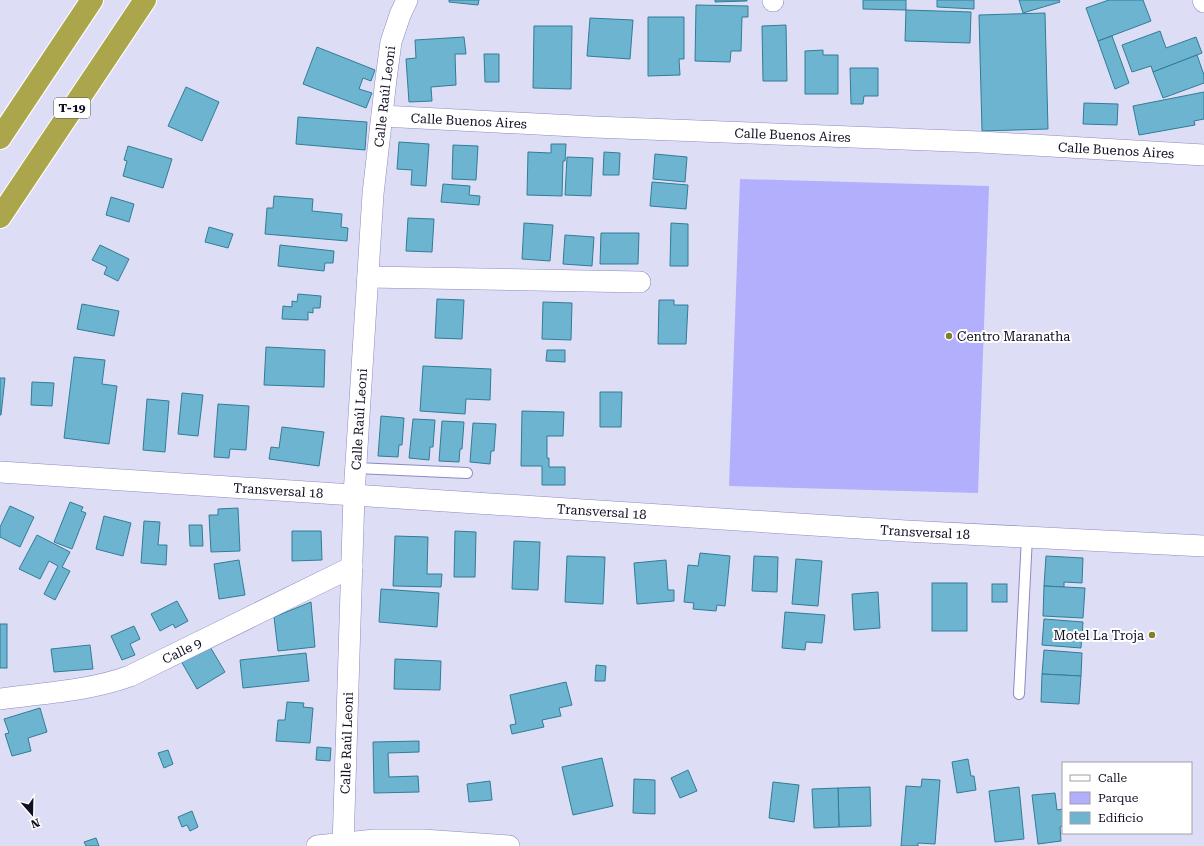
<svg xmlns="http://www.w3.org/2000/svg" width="1204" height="846" font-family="'Roboto Serif',serif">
<rect width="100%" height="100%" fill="#dddef6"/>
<path fill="#b2affd" d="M 740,179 L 989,186 L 978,493 L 729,486 Z"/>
<g fill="#6cb4d0" stroke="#327c96">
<path d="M 449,0 L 479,0 L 478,5 L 449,2 Z"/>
<path d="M 715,0 L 747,0 L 747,1 L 715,2 Z"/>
<path d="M 863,0 L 906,0 L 906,10 L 863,9 Z"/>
<path d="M 937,0 L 974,0 L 974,9 L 937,7 Z"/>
<path d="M 1019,0 L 1059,0 L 1060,2 L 1023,13 Z"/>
<path d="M 1109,0 L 1143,0 L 1151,21 L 1098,41 L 1086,8 Z"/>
<path d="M 696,5 L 748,6 L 748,17 L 742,17 L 741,51 L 731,51 L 730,62 L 695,61 Z"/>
<path d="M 906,10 L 971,12 L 970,43 L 905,41 Z"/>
<path d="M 1045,13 L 1048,129 L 982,131 L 979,15 Z"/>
<path d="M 648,17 L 684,17 L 684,59 L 679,59 L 680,75 L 648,76 Z"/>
<path d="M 590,18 L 633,20 L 630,59 L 587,56 Z"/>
<path d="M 786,25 L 787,81 L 763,81 L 762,26 Z"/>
<path d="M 534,26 L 572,26 L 571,89 L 533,88 Z"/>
<path d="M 1160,31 L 1166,48 L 1196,37 L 1202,53 L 1153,72 L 1151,66 L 1132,72 L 1122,45 Z"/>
<path d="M 1112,36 L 1129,83 L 1115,89 L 1098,41 Z"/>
<path d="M 464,37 L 466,54 L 455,54 L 456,85 L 431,87 L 432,101 L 409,102 L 406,59 L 416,58 L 415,40 Z"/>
<path d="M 317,47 L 375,70 L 371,81 L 363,78 L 359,89 L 372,93 L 366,108 L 303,84 Z"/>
<path d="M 823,50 L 823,55 L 838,55 L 838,94 L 805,94 L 805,51 Z"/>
<path d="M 484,54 L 499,54 L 499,82 L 485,82 Z"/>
<path d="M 1197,55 L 1204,75 L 1204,83 L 1163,98 L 1153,72 Z"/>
<path d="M 850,68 L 878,68 L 878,96 L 864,96 L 863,104 L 851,104 Z"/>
<path d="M 186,87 L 219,102 L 202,141 L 168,126 Z"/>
<path d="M 1204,92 L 1204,119 L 1194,121 L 1195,125 L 1139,135 L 1133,106 Z"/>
<path d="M 1084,103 L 1118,104 L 1117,125 L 1083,124 Z"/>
<path d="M 298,117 L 367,122 L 365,150 L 296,144 Z"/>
<path d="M 399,142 L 429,144 L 426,186 L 411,185 L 412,170 L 397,169 Z"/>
<path d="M 551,144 L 566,144 L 565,161 L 563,161 L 562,196 L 527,195 L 528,152 L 551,153 Z"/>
<path d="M 453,145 L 478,146 L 476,180 L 452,179 Z"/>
<path d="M 128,146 L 172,159 L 163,188 L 123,176 L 127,161 L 124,160 Z"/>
<path d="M 604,152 L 620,153 L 619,175 L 603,175 Z"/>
<path d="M 655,154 L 687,157 L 685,182 L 653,179 Z"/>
<path d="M 567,157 L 593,158 L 591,196 L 565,195 Z"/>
<path d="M 652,182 L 688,185 L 686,209 L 650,206 Z"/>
<path d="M 443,184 L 470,186 L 469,195 L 480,196 L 479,205 L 441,202 Z"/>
<path d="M 274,196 L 313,199 L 312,211 L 342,214 L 341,227 L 348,228 L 347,241 L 265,234 L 267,208 L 273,208 Z"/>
<path d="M 111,197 L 134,204 L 129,222 L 106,215 Z"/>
<path d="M 408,218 L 434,219 L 432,252 L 406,251 Z"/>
<path d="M 524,223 L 553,225 L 550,261 L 522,259 Z"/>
<path d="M 671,223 L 688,224 L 688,266 L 670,266 Z"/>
<path d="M 209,227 L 233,234 L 228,248 L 205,242 Z"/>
<path d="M 601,233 L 639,233 L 638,264 L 600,264 Z"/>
<path d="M 565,235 L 594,237 L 592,266 L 563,264 Z"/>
<path d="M 100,245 L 129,259 L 118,281 L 104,274 L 107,267 L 92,260 Z"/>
<path d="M 280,245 L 334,251 L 333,263 L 325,263 L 324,271 L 278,266 Z"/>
<path d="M 298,294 L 321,296 L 320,308 L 313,308 L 313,313 L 308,312 L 308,320 L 282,319 L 283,306 L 292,307 L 292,301 L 297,302 Z"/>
<path d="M 437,299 L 464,300 L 462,339 L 435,338 Z"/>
<path d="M 659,300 L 674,300 L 674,305 L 688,305 L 686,344 L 658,344 Z"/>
<path d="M 543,302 L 572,303 L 571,340 L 542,339 Z"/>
<path d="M 82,304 L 119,311 L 114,336 L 77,329 Z"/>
<path d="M 266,347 L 325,350 L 324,387 L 264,385 Z"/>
<path d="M 547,350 L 565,350 L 565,362 L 546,361 Z"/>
<path d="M 74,357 L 105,360 L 102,384 L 117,386 L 109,444 L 64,438 Z"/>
<path d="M 423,366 L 491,369 L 490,400 L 466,399 L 465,414 L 420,411 Z"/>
<path d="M 0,378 L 5,378 L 1,415 L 0,415 Z"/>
<path d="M 32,382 L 54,383 L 52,406 L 31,405 Z"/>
<path d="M 600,392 L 622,392 L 621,427 L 600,427 Z"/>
<path d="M 182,393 L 203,395 L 198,436 L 178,434 Z"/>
<path d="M 147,399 L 169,401 L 165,452 L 143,450 Z"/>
<path d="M 218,404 L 249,406 L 246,450 L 230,449 L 229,458 L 214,457 Z"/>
<path d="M 522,411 L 564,412 L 563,436 L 547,436 L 547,458 L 549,458 L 549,467 L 565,467 L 565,485 L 542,485 L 542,466 L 521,466 Z"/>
<path d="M 381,416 L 404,418 L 402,445 L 399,445 L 398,457 L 378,456 Z"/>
<path d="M 413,419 L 435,420 L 433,447 L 430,447 L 429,460 L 409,458 Z"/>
<path d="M 442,421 L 464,422 L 462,449 L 460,449 L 459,462 L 439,461 Z"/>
<path d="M 473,423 L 496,424 L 494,451 L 491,451 L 490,464 L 470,462 Z"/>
<path d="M 282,427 L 324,432 L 319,466 L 269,459 L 271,447 L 279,448 Z"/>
<path d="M 70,502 L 83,507 L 81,511 L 86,513 L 72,549 L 54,542 Z"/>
<path d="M 10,506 L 34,517 L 20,547 L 0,537 L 0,527 Z"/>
<path d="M 238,508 L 240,551 L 211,552 L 209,515 L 218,515 L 218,509 Z"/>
<path d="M 104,516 L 131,523 L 123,556 L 96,549 Z"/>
<path d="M 144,521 L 160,522 L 158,545 L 167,545 L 166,565 L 141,563 Z"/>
<path d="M 189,525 L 202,525 L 203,546 L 190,546 Z"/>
<path d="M 292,531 L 321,531 L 322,560 L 292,561 Z"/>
<path d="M 455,531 L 476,532 L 475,577 L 454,577 Z"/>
<path d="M 37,535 L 70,552 L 62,567 L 70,571 L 55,600 L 44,594 L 58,566 L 49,561 L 40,579 L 19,569 Z"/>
<path d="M 395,536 L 428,537 L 427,574 L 442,574 L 441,587 L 393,586 Z"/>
<path d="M 514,541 L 540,542 L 538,590 L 512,589 Z"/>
<path d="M 700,553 L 730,556 L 725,606 L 717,605 L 716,611 L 693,609 L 694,603 L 684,602 L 688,565 L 698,566 Z"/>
<path d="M 567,556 L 605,557 L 603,604 L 565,602 Z"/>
<path d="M 754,556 L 778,557 L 777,592 L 752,591 Z"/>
<path d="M 1046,556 L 1083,558 L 1082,583 L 1064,582 L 1064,587 L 1044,586 Z"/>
<path d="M 796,559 L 822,561 L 818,606 L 792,604 Z"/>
<path d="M 239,560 L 245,595 L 219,599 L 214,564 Z"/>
<path d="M 666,560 L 668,590 L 674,590 L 674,601 L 637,604 L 634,563 Z"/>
<rect x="932" y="583" width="35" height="48"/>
<rect x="992" y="584" width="15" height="18"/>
<path d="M 1044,586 L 1085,588 L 1083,618 L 1043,616 Z"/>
<path d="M 381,589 L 439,593 L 437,627 L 379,622 Z"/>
<path d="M 878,592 L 880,628 L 854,630 L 852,594 Z"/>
<path d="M 177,601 L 188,621 L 175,628 L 173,624 L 160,631 L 151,614 Z"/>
<path d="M 311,602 L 315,647 L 278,651 L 274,617 Z"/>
<path d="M 785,612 L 825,615 L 822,643 L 806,642 L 805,650 L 782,648 Z"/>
<path d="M 1044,619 L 1083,622 L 1081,648 L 1042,645 Z"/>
<rect x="0" y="624" width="7" height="44"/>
<path d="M 134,626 L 140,639 L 130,644 L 135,655 L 122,660 L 111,636 Z"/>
<path d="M 90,645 L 93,669 L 54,672 L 51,649 Z"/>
<path d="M 209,645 L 225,672 L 197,689 L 181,661 Z"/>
<path d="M 1044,650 L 1082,653 L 1081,676 L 1042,674 Z"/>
<path d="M 306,653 L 309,681 L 243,688 L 240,660 Z"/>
<path d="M 395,659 L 441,661 L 440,690 L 394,689 Z"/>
<path d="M 596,665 L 606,666 L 605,681 L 595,681 Z"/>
<path d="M 1042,674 L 1081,676 L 1079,704 L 1041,702 Z"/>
<path d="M 566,682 L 572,705 L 559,708 L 561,716 L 542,720 L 544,727 L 512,734 L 510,725 L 516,724 L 510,695 Z"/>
<path d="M 287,702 L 304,703 L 303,707 L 313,708 L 310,743 L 276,741 L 278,720 L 285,720 Z"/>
<path d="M 40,708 L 47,732 L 28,738 L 31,751 L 12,756 L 5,734 L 9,733 L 4,719 Z"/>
<path d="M 419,741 L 419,752 L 388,753 L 389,777 L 418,776 L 419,792 L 374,793 L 373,742 Z"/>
<path d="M 317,747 L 331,748 L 330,761 L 316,760 Z"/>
<path d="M 168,750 L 173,764 L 164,768 L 158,753 Z"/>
<path d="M 602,758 L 613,806 L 573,815 L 562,767 Z"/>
<path d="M 968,759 L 971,776 L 974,776 L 976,790 L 957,793 L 952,762 Z"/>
<path d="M 688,770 L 697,791 L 680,798 L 671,778 Z"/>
<path d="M 634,779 L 655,780 L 655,814 L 633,813 Z"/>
<path d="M 922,779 L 940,780 L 935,844 L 918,843 L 918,846 L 901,846 L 906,786 L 921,787 Z"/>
<path d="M 490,781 L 492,800 L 469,802 L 467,784 Z"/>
<path d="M 773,782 L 799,785 L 794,822 L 769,818 Z"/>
<path d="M 870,787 L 871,826 L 839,827 L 838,788 Z"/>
<path d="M 1019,787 L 1024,839 L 995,842 L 989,791 Z"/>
<path d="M 838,788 L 839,827 L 814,828 L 812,789 Z"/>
<path d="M 1055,793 L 1057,810 L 1063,809 L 1063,826 L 1060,827 L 1061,841 L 1038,844 L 1032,795 Z"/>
<path d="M 192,811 L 198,827 L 190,831 L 187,825 L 182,827 L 178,817 Z"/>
<path d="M 96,838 L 99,846 L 86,846 L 84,842 Z"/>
</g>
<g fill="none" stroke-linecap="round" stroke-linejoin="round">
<defs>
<g id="lane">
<path d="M 356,468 L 467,473"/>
<path d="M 1019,694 L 1027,537"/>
</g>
<g id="street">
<path d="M 1203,0 L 1204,2"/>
<path d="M 773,1 L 773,0"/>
<path id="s1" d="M 382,116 L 594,127 L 980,142 L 1204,155"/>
<path d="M 368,277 L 640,282"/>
<path id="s2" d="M 0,472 L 906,531 L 1204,546"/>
<path id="s3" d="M 0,699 C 43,693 89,691 130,676 L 352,567"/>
<path d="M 317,846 L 375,840 L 423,840 L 509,846"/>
<path id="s4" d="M 343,846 L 354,495 L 373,194 L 386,79 L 391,42 L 400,15 L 407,0"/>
</g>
<g id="highway">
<path d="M 0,138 L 92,0"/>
<path d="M 0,217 L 145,0"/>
</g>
</defs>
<use href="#lane" stroke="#8c8ac2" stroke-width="12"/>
<use href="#street" stroke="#8c8ac2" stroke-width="22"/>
<use href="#highway" stroke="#fff" stroke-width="24"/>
<use href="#lane" stroke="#fff" stroke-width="10"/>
<use href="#street" stroke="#fff" stroke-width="21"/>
<use href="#highway" stroke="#aba54b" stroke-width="22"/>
</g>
<g fill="#847e25" stroke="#fff" stroke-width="1.5">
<circle cx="949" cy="336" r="4"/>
<circle cx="1152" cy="635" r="4"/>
</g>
<g text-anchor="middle" stroke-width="4" stroke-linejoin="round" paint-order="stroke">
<rect fill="#fff" stroke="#585765" stroke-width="1" x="54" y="98" width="36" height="20" rx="3"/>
<g font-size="12" font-weight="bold" fill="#110f23">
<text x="72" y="112">T-19</text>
</g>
<g font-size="13" fill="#110f23" stroke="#fff">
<text dy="5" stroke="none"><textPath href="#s4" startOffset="751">Calle Raúl Leoni</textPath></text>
<text dy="5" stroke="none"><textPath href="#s1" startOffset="87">Calle Buenos Aires</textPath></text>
<text dy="5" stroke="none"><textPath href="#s1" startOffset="411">Calle Buenos Aires</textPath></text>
<text dy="5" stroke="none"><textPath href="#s1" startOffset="735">Calle Buenos Aires</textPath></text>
<text dy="5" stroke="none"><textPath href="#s4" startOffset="427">Calle Raúl Leoni</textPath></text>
<text dy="5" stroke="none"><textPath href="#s2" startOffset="279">Transversal 18</textPath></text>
<text dy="5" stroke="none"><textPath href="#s2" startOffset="603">Transversal 18</textPath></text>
<text dy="5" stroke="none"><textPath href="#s2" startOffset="927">Transversal 18</textPath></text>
<text dy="5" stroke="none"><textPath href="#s3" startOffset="190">Calle 9</textPath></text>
<text dy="5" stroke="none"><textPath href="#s4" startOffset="103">Calle Raúl Leoni</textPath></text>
</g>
<g font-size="13" fill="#110f23" stroke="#fff" text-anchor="start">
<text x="957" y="341">Centro Maranatha</text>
<text x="1144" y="640" text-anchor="end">Motel La Troja</text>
</g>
</g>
<rect x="1062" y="762" width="130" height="72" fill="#ffffff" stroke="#a09fa7"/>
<rect x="1070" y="775" width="20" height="6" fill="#ffffff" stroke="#a09fa7"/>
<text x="1098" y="782" font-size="12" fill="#110f23">Calle</text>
<rect x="1070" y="792" width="20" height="12" fill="#b2affd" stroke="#a09fa7"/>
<text x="1098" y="802" font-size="12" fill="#110f23">Parque</text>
<rect x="1070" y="812" width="20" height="12" fill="#6cb4d0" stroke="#a09fa7"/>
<text x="1098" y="822" font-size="12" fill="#110f23">Edificio</text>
<g transform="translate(32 814) rotate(160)" stroke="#ffffff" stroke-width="3" paint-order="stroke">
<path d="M0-3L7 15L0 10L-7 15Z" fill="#110f23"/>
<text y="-6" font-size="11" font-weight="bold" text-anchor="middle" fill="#110f23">N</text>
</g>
</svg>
